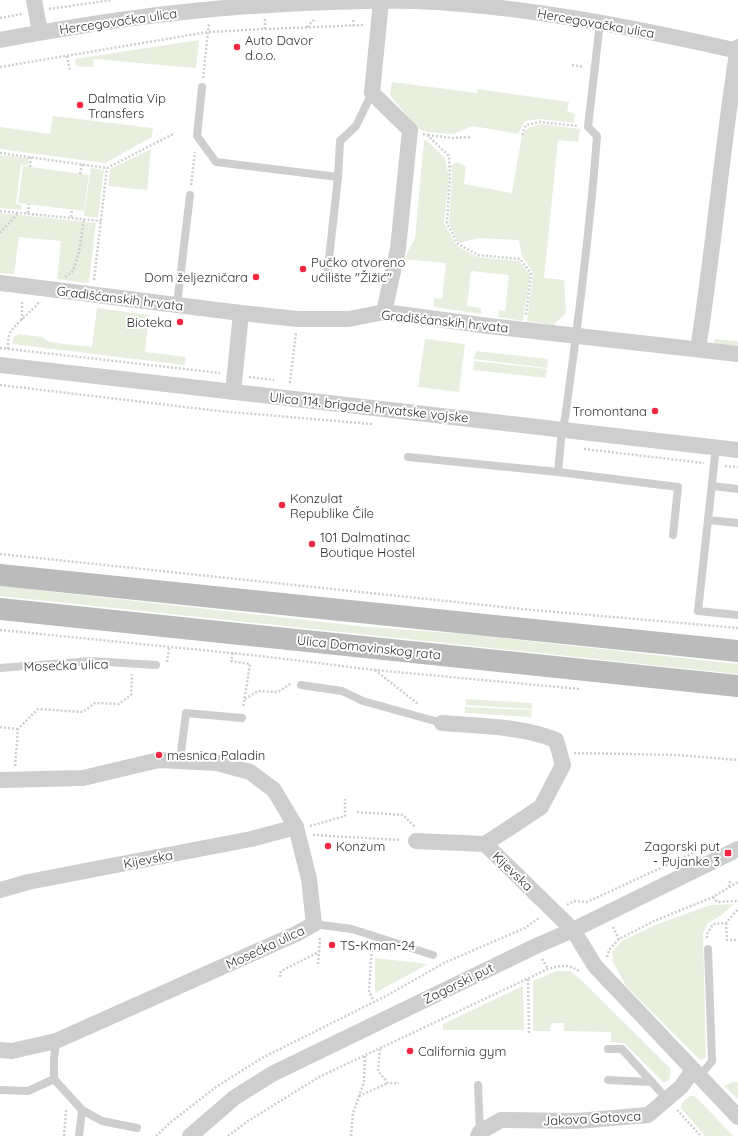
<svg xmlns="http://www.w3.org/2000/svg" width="738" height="1136" font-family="Quicksand,sans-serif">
<rect width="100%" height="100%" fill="#fff"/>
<g fill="#e8efde">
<path d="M 199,40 L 196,68 L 94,59 L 93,67 L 76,66 L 75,59 Z"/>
<path d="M 392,82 L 477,93 L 477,89 L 569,102 L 567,111 L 575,114 L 574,123 L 540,119 L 525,121 L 518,134 L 473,126 L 453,134 L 427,132 L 417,128 L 390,95 Z"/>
<path d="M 53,116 L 153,128 L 152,137 L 105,163 L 0,149 L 0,127 L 50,134 Z"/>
<path d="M 541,124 L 580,129 L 578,142 L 558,140 L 544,278 L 564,280 L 566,313 L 553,325 L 527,321 L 533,272 L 522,256 L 519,240 L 478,238 L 459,243 L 449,223 L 452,177 L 451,166 L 456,162 L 466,166 L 464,184 L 512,193 L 522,135 L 528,128 Z"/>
<path d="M 424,140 L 427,141 L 445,158 L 449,178 L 444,223 L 457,246 L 477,257 L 519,261 L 530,274 L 523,321 L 498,317 L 499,310 L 505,311 L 509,275 L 471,271 L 467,306 L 481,308 L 481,314 L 434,307 L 434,298 L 442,299 L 446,263 L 404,259 L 415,238 Z"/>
<path d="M 151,149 L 147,190 L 108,186 L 110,169 Z"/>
<path d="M 0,155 L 29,158 L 28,165 L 21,165 L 16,204 L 22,205 L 21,210 L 0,208 Z"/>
<path d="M 23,166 L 89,175 L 84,211 L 18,203 Z"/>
<path d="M 91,168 L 104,170 L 98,218 L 84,216 Z"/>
<path d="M 0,213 L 96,223 L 89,282 L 85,283 L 57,279 L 61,241 L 19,237 L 14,274 L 0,273 Z"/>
<path d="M 97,308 L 149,315 L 145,352 L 186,357 L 185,365 L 12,344 L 13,337 L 19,334 L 42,337 L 49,342 L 92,347 Z"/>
<path d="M 425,339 L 465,344 L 459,392 L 418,387 Z"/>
<path d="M 715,339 L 738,341 L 738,347 L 714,344 Z"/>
<path d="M 476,351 L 548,359 L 547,368 L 474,359 Z"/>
<path d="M 474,361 L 547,369 L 546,378 L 473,370 Z"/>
<path d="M 0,586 L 368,627 L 465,634 L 738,664 L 738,674 L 0,596 Z"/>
<path d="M 466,699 L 532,703 L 532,709 L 466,705 Z"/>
<path d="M 465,707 L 532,710 L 531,717 L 465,713 Z"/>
<path d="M 734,904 L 720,916 L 708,923 L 703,933 L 706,1057 L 700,1060 L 626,986 L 613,962 L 612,952 L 622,941 L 655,925 L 710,905 Z"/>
<path d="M 375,958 L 428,964 L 375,993 Z"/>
<path d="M 557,971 L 570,971 L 579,978 L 671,1069 L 669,1081 L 663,1082 L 624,1043 L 611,1042 L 611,1032 L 564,1031 L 564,1023 L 551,1023 L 550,1031 L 533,1031 L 533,981 Z"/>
<path d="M 523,986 L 524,1030 L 443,1030 L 443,1024 Z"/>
<path d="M 732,1082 L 738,1082 L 738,1099 L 724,1086 Z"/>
<path d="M 690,1096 L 695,1096 L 733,1136 L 705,1136 L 681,1108 L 682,1103 Z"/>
</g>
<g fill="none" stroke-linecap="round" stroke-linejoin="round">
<g stroke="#cecece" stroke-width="2.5" stroke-dasharray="2 2" stroke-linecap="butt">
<path d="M 49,9 L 112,0"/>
<path d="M 0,18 L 22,14"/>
<path d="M 265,19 L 265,29"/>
<path d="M 353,20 L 354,27"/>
<path d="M 307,27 L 314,20"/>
<path d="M 67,56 L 70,71"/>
<path d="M 572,65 L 584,67"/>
<path d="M 0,67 L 208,32 L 265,29 L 364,25"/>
<path d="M 203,78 L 209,23"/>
<path d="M 423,134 L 427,135 L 449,156 L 450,178 L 447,223 L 458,244 L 478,255 L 520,259 L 531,273 L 526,315"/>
<path d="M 428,135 L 453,138 L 471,137"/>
<path d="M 522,135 L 526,125 L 540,122 L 578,126"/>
<path d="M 0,153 L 107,168 L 173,134"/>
<path d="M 30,167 L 31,157"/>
<path d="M 80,174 L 82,164"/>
<path d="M 191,185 L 195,152"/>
<path d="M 0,211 L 101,221"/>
<path d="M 28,213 L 29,204"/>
<path d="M 71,217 L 72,210"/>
<path d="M 0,233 L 18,213"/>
<path d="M 65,277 L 73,271 L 79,252 L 84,219"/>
<path d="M 94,280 L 107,168"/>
<path d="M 22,320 L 22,301"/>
<path d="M 0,348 L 220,373"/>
<path d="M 8,349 C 8,345 8,340 9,336 C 12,325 31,313 39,302"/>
<path d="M 249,377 L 274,380"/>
<path d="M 289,382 L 290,382 L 296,333"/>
<path d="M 0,385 L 219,411 L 372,424"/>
<path d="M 584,449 L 704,463"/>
<path d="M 725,466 L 738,467"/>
<path d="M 0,554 L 522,609 L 738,628"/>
<path d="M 0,630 L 261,656 L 375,670 L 580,689"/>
<path d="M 233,653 L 231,661 L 250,664 L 243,708"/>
<path d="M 167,662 L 169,647"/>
<path d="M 375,670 L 418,704"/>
<path d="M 245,699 L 258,691 L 278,692 L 290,684 L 292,684"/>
<path d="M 0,727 L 17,729"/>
<path d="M 574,753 L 678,755 L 738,760"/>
<path d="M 15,766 L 18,729 L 38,709 L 83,712 L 95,703 L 119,704 L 131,695 L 132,674"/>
<path d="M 357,812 L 403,815 L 415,827"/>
<path d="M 310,826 L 345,816 L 345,799"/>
<path d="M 313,835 L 401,840"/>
<path d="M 729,887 L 731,879"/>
<path d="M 713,897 L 717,902 L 738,901"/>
<path d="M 567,905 L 574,901 L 587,902 L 598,897 L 693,853"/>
<path d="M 726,923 L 727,940 L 738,940"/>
<path d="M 613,927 L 619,939"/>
<path d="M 707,938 L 707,934 L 713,924 L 726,923 L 738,909"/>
<path d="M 372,946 L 369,991 L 374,1002"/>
<path d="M 607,957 L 609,950 L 619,939 L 654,921 L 713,897 L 738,882"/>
<path d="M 542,959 L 548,969"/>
<path d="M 318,964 L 320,940 L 319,938"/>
<path d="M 280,977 L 281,971 L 319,952"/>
<path d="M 528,979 L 529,1033"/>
<path d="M 380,1049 L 378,1071 L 388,1083 L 399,1083"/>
<path d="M 359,1096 L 388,1083"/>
<path d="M 677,1110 L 701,1136"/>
<path d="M 64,1136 L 66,1111 L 65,1109"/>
<path d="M 156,1136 L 171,1122 L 216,1087 L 262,1058 L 386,996 L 444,963 L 525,928 L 539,918"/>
<path d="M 228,1136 L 248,1121 L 319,1077 L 548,969 C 559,966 569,963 580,972"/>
<path d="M 351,1136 L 353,1113 L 364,1082 L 365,1055"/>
</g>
<g stroke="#cecece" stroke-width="8">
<path d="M 202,87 L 197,136 L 216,162 L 338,177"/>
<path d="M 327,277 L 338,177 L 340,141 L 356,126 L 372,93"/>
<path d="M 177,305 L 190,195"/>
<path d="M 716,447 L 698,611 L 738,615"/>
<path d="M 408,457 L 558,472 L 678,487 L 673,535"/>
<path d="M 558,472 L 562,429 L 565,418 C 578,324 590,230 597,136 L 588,127 L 600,22"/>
<path d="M 712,486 L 738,489"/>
<path d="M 708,520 L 738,523"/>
<path d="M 0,668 L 91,661 L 156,665"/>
<path d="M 301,685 L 342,691 L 363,701 L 442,723"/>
<path d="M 180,761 L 186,713 L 242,718"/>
<path d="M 314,925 L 314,924 L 352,929 L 433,955"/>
<path d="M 56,1041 L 54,1059 L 54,1079 L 82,1110 L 79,1136"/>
<path d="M 608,1049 L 622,1049 L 667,1099"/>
<path d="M 699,1077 L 712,1061 L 708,949"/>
<path d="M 608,1080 L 652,1082"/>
<path d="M 478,1085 L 480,1132"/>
<path d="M 0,1090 L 28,1091 L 54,1079"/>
<path d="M 82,1110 L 102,1121 L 137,1128"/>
</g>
<g stroke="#cecece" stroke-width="16">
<path d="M 34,0 L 40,32"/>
<path d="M 381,1 L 372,93 L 410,130 L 398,249 L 384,312"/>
<path d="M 0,40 C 79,25 157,13 237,7 C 297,3 357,0 417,1 C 525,6 632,27 738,51"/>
<path d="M 0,283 L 241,313 L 233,392"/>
<path d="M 241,313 L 298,319 L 349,319 L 384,312 L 489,326 L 738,354"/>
<path d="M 698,349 C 714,248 722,147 738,47"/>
<path d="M 0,365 L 738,450"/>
<path d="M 442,723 C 479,726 521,726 556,740 L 563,765 L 541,807 L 485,844"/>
<path d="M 0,780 L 83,778 L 159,760 L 217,763 L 250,772 L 274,790 L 296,827 L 309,879 L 314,924 L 296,934 L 56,1041 L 12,1051 L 0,1050"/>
<path d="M 416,841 L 485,844 L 573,930 L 595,966 L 738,1117"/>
<path d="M 0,890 L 28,882 L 251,839 L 296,827"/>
<path d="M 190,1136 L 234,1098 L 272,1074 L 536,946 L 573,930 L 738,849"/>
<path d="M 478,1136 L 480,1132 L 501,1120 L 577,1121 L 648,1115 L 681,1087 L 693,1070"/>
</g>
<g stroke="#bbb" stroke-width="22">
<path d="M 0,575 L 738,651"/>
<path d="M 0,609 L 738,686"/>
</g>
</g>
<g fill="#f52642" stroke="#fff" stroke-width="1.5">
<circle cx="237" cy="47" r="4"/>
<circle cx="80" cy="105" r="4"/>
<circle cx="303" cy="269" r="4"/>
<circle cx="256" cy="277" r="4"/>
<circle cx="180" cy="322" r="4"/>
<circle cx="655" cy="411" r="4"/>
<circle cx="282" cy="505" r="4"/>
<circle cx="312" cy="544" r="4"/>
<circle cx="159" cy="755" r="4"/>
<circle cx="328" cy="846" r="4"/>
<rect x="724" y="849" width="8" height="8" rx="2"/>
<circle cx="332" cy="945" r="4"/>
<circle cx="410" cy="1051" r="4"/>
</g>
<g text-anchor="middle" stroke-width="4" stroke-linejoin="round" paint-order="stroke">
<g font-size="13" fill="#313131" stroke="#fff">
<text transform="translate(118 21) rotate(-8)" y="5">Hercegovačka ulica</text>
<text transform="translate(596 23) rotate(10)" y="5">Hercegovačka ulica</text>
<text transform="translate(120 298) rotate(7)" y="5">Gradišćanskih hrvata</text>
<text transform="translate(445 321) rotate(6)" y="5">Gradišćanskih hrvata</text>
<text transform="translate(369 407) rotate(6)" y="5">Ulica 114. brigade hrvatske vojske</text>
<text transform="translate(369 647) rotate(6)" y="5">Ulica Domovinskog rata</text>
<text transform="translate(66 665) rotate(-2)" y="5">Mosećka ulica</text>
<text transform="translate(148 859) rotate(-11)" y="5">Kijevska</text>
<text transform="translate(513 871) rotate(44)" y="5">Kijevska</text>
<text transform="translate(265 947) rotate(-25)" y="5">Mosećka ulica</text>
<text transform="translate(458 983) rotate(-26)" y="5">Zagorski put</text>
<text transform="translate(592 1118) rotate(-3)" y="5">Jakova Gotovca</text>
</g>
<g font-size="13" fill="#313131" stroke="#fff" text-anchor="start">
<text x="245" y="45">Auto Davor<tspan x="245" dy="15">d.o.o.</tspan></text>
<text x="88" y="103">Dalmatia Vip<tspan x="88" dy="15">Transfers</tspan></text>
<text x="311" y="267">Pučko otvoreno<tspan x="311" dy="15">učilište "Žižić"</tspan></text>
<text x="248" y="282" text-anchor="end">Dom željezničara</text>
<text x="172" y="327" text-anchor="end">Bioteka</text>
<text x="647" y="416" text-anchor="end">Tromontana</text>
<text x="290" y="503">Konzulat<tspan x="290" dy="15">Republike Čile</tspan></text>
<text x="320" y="542">101 Dalmatinac<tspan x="320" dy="15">Boutique Hostel</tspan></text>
<text x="167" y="760">mesnica Paladin</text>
<text x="336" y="851">Konzum</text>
<text x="720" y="851" text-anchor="end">Zagorski put<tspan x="720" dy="15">- Pujanke 3</tspan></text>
<text x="340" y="950">TS-Kman-24</text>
<text x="418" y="1056">California gym</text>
</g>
</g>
</svg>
